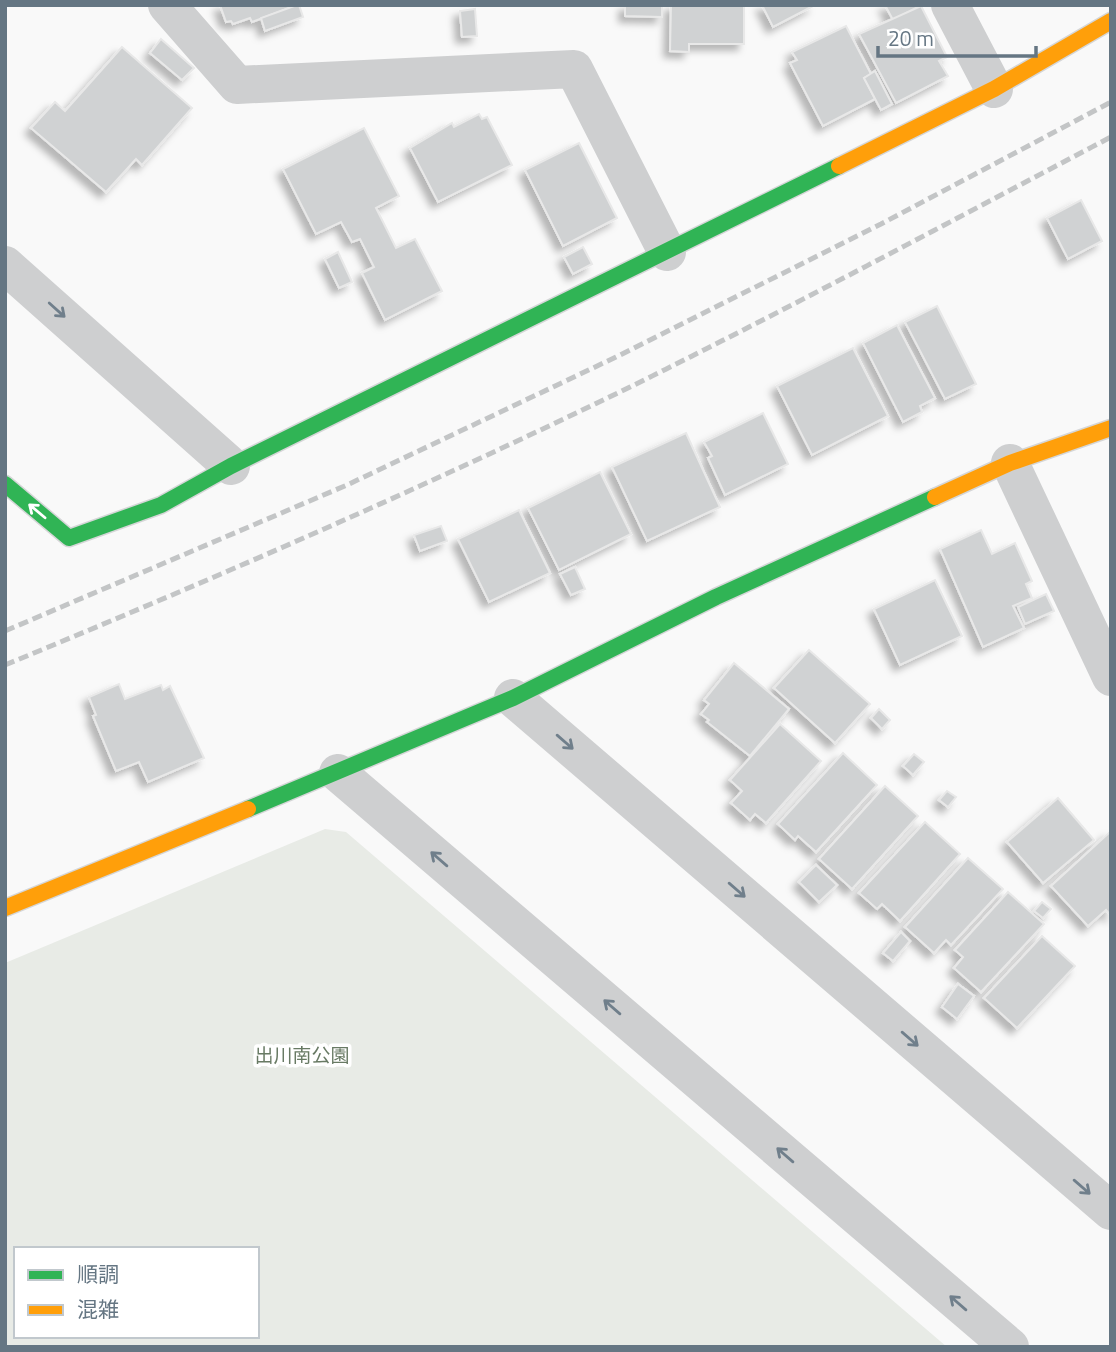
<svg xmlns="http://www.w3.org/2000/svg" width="1116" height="1352" font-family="'Titillium Web','Noto Sans JP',sans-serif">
<defs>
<filter id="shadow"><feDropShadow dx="-6" dy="6" stdDeviation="3.5" flood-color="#0004"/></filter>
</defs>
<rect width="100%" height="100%" fill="#f9f9f9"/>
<path fill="#e8ebe6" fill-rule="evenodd" d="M 325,829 L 346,832 L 947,1347 L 5,1347 L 5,963 ZM 16,1249 L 257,1249 L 257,1336 L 16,1336 Z"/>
<g fill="#d0d2d3" stroke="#e8e8e8" stroke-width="2" filter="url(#shadow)">
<path d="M 220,5 L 297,5 L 252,22 L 250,18 L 233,24 L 231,21 L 226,22 Z"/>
<path d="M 297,5 L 299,5 L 303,17 L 265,31 L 261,18 Z"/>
<path d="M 625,5 L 662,5 L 662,17 L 625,16 Z"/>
<path d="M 671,5 L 744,5 L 744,44 L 689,44 L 689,52 L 670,51 Z"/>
<path d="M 762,5 L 815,5 L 773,27 Z"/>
<path d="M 885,5 L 922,5 L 893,20 Z"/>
<path d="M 921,6 L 947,57 L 939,61 L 948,76 L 896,103 L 859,34 Z"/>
<path d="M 475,9 L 477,36 L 462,37 L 460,11 Z"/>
<path d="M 846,26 L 871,74 L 864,78 L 875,99 L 823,126 L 790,63 L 797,60 L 792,52 Z"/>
<path d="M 161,39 L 194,68 L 182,80 L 150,53 Z"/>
<path d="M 122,47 L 192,108 L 142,165 L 136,159 L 106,192 L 31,128 L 55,102 L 65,111 Z"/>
<path d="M 875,71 L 892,104 L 881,110 L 864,78 Z"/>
<path d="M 479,114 L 482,119 L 487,117 L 512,165 L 438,202 L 410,148 L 452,123 L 454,127 Z"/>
<path d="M 364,128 L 399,196 L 376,208 L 396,248 L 415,239 L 442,291 L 385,320 L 362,273 L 374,267 L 360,239 L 352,242 L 341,222 L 316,234 L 283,169 Z"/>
<path d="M 579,143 L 617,218 L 563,246 L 525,170 Z"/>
<path d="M 1081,200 L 1102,241 L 1068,259 L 1047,218 Z"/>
<path d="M 583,247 L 592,264 L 573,274 L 564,257 Z"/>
<path d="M 338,252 L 352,282 L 339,288 L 325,259 Z"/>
<path d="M 937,306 L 976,384 L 945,399 L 905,322 Z"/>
<path d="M 897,325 L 935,398 L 920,406 L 922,412 L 903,422 L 863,343 Z"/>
<path d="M 853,348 L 888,416 L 812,455 L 777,386 Z"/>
<path d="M 763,413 L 788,464 L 725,495 L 708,458 L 712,456 L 704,442 Z"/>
<path d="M 686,433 L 720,507 L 647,541 L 612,467 Z"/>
<path d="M 600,472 L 631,534 L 559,570 L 528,508 Z"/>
<path d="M 519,510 L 550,573 L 489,602 L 458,539 Z"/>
<path d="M 441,526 L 447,541 L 420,551 L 414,535 Z"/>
<path d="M 981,530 L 992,554 L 1015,543 L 1032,581 L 1026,584 L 1032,598 L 1013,606 L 1024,628 L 983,647 L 940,549 Z"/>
<path d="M 575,567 L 585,589 L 571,595 L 560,574 Z"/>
<path d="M 935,580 L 962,636 L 900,665 L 874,609 Z"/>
<path d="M 1046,594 L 1054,611 L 1025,624 L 1018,607 Z"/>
<path d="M 809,650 L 870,704 L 835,743 L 774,688 Z"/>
<path d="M 734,663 L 789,709 L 750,756 L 707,722 L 709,720 L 701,714 L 709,704 L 704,700 Z"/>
<path d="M 119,684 L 125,699 L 161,685 L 163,690 L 170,686 L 204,758 L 148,782 L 139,762 L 116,771 L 93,716 L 96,715 L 89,697 Z"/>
<path d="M 879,709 L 890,720 L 882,729 L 871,718 Z"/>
<path d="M 780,724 L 821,761 L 766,823 L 755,814 L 750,820 L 731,803 L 742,791 L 730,780 Z"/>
<path d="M 843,753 L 877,785 L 816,852 L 798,836 L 795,840 L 778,824 Z"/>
<path d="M 914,754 L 924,762 L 913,775 L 903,766 Z"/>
<path d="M 885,786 L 918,816 L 852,889 L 819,859 Z"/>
<path d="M 947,791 L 956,797 L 948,807 L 939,800 Z"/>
<path d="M 1058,798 L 1094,840 L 1043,883 L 1007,842 Z"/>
<path d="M 925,822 L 960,854 L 900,921 L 882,904 L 877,909 L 859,893 Z"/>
<path d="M 1111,831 L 1111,916 L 1106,910 L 1088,926 L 1051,886 Z"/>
<path d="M 968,858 L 1003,889 L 951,945 L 946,940 L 934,953 L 905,927 Z"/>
<path d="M 816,865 L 837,885 L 819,902 L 799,882 Z"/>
<path d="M 1008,892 L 1044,924 L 981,992 L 954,968 L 963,957 L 955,950 Z"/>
<path d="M 1042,902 L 1051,909 L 1043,918 L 1034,911 Z"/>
<path d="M 901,932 L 910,941 L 893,961 L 883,953 Z"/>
<path d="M 1042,936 L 1075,966 L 1017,1028 L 984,998 Z"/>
<path d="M 958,984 L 974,996 L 957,1019 L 942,1007 Z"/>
</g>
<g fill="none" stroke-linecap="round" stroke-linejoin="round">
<defs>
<g id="fast">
<path d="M 5,484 L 69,538 L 161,505 L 231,466 L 839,166"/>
<path d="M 248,809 L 513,698 L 716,597 L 935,497"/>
</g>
<g id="slow">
<path d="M 839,166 L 994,89 L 1111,21"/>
<path d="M 935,497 L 1010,463 L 1111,428"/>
<path d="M 5,908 L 248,809"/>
</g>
</defs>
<use href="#fast" stroke="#d5d6d7" stroke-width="19"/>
<use href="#slow" stroke="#d5d6d7" stroke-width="19"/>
<g stroke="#cecfd0" stroke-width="38">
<path d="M 167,5 L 237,85 L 574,69 L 667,252"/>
<path d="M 950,5 L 994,89"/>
<path d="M 5,265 L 231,466"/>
<path d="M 1010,463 L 1111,677"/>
<path d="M 513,698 L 1111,1211"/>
<path d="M 338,773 L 1010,1347"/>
</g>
<use href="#fast" stroke="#30b455" stroke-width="16"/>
<use href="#slow" stroke="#ff9f0a" stroke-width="16"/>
<g stroke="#c3c5c6" stroke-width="5" stroke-dasharray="10 5" stroke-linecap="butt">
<path d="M 5,631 L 347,485 L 616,357 L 881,224 L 1111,102"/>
<path d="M 5,665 C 216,578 425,487 630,387 C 792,307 951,221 1111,137"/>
</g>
</g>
<defs><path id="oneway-shaft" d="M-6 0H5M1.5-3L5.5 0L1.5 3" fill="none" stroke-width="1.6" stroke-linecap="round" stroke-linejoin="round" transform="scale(1.75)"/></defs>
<g stroke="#707f8b">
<use href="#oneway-shaft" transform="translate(57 310) rotate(42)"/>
<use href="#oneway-shaft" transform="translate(565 742) rotate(41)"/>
<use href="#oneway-shaft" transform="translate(439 859) rotate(-139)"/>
<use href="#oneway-shaft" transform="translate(737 890) rotate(41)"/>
<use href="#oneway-shaft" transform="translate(612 1007) rotate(-139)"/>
<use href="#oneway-shaft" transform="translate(910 1039) rotate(41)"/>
<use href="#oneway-shaft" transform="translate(785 1155) rotate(-139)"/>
<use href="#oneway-shaft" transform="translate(1082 1187) rotate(41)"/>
<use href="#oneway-shaft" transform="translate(958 1303) rotate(-139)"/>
</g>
<use stroke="#fff" href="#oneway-shaft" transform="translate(37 511) rotate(-140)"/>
<g text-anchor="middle" stroke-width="7" stroke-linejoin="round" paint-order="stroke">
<g font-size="19" fill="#687a64" stroke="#fff">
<text x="302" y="1062">出川南公園</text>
</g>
</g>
<rect width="1116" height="1352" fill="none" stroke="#657683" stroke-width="14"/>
<rect x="14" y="1247" width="245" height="91" fill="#ffffff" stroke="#c1c8cd" stroke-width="2"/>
<rect x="28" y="1270" width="35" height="10" fill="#30b455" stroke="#c1c8cd" stroke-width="2"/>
<text x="77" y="1282" font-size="21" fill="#657683">順調</text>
<rect x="28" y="1305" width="35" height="10" fill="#ff9f0a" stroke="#c1c8cd" stroke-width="2"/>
<text x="77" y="1317" font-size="21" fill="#657683">混雑</text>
<path d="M878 46v10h158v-10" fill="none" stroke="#657683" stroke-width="3.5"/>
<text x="888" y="46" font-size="21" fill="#657683" stroke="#ffffff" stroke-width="5" paint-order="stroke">20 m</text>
</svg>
